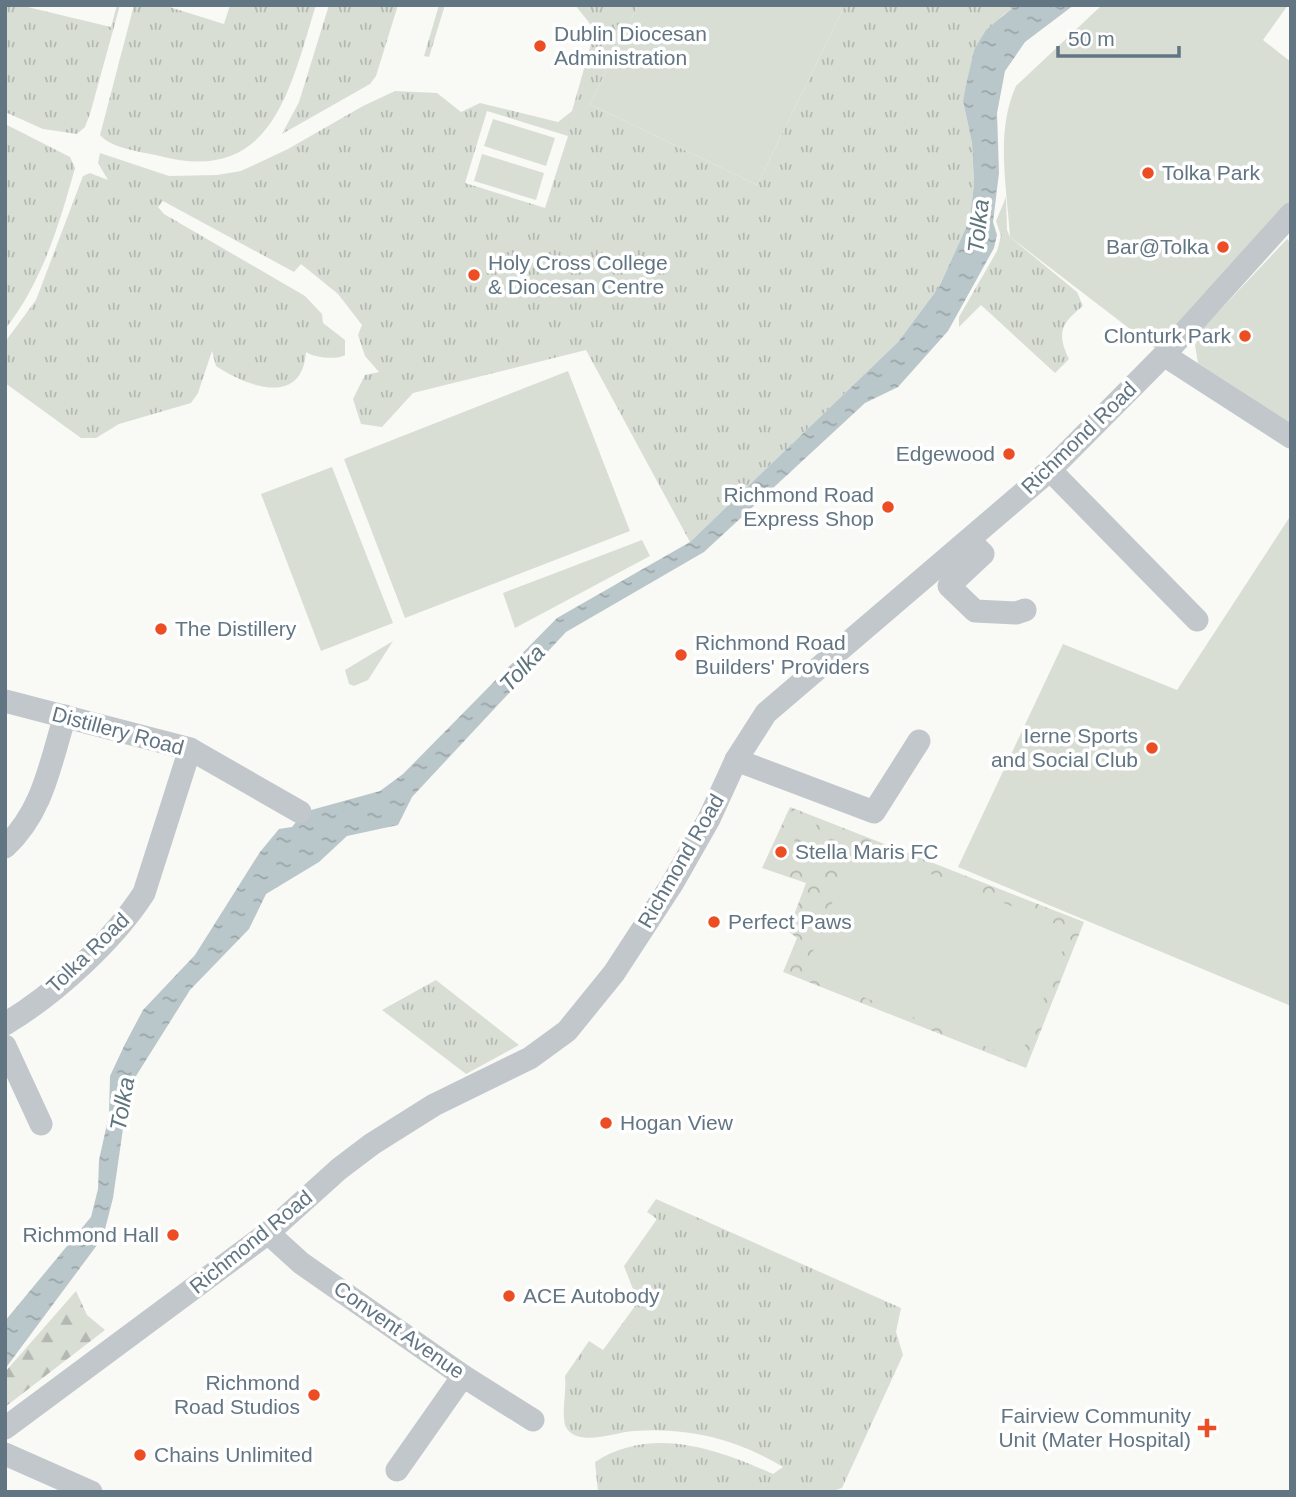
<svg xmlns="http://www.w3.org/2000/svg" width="1296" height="1497" font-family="Helvetica,sans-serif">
<defs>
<pattern id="grass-tufts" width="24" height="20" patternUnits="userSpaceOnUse" patternTransform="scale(1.75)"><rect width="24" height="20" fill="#d9ded5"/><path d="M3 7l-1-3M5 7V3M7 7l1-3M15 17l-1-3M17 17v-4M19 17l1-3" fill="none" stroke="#b3b9b2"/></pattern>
<pattern id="forest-firs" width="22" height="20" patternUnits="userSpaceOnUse" patternTransform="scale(1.75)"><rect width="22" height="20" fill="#d9ded5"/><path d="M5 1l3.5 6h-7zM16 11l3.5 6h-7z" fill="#b3b9b2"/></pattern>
<pattern id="park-crowns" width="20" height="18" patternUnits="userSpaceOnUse" patternTransform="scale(1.75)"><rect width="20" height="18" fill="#d9ded5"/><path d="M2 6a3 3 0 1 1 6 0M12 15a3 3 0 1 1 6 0" fill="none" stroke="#b3b9b2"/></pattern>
<pattern id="water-ripples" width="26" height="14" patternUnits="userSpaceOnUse" patternTransform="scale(1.75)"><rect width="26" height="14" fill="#b9c6ca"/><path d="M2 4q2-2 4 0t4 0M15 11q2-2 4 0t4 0" fill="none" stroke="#9aa5a9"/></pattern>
</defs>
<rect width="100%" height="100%" fill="#f9f9f6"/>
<g fill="url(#grass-tufts)" fill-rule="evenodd">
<path d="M 5,5 L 19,5 L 111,27 L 117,5 L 120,5 L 90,114 L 85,127 L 77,134 L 43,129 L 5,112 Z"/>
<path d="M 134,5 L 163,5 L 224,24 L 230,5 L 316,5 C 290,88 273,186 160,156 C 143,152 112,149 100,135 Z"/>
<path d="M 329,5 L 398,5 L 376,76 L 370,84 L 282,134 L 299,102 Z"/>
<path d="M 439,5 L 445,5 L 429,57 L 424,56 Z"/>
<path d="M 575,5 L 638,5 L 590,104 L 757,185 L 845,5 L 1016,5 L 1002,16 L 974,50 L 963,101 L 972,143 L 974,183 L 970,219 L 939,287 L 898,342 L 690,542 L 586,350 L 413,393 L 382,427 L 361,424 L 353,399 L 365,375 L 379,372 L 365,356 L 358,335 L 362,325 L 338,294 L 301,264 L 294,272 L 163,201 L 158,207 L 164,214 L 305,296 L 322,314 L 323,323 L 345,340 L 345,355 C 337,360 315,358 306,352 C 302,408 246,386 216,366 L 212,351 L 198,393 L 191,403 L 119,424 L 96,438 L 81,438 L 5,383 L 5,342 L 36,300 L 83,176 L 90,173 L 108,180 L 98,163 L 100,153 L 169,176 L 217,175 L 241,171 L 288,149 L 363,106 L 395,91 L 437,93 L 461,112 L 480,103 L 558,122 L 572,111 L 591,44 L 591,25 ZM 487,111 L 568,136 L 545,208 L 465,183 Z"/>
<path d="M 5,124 L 70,157 L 75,168 C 59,225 42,283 5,329 Z"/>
<path d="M 1006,197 L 1007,230 L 1010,237 L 1077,292 L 1083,306 C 1060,324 1057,334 1069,359 L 1055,373 L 981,305 L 959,327 L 959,317 L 997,251 L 1001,236 L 996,221 Z"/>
<path d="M 436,980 L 519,1045 L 466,1074 L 382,1010 Z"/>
<path d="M 656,1199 L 901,1308 L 896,1332 L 903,1355 L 842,1488 L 830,1492 L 598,1492 L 595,1462 C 651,1425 718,1449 773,1474 L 783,1467 C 737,1439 688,1427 634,1431 C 615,1432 581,1447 567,1429 C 560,1420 567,1390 565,1376 L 589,1341 L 603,1350 L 638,1302 L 624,1266 L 657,1219 L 647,1212 Z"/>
</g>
<path fill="url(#forest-firs)" d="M 76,1291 L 87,1315 L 105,1330 L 5,1407 L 5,1372 Z"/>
<path fill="url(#park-crowns)" d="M 790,807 L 1084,922 L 1026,1068 L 783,972 L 797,938 L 788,931 L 806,883 L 762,868 Z"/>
<g fill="#d9ded5">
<path d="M 638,5 L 845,5 L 757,185 L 590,104 Z"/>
<path d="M 1102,5 L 1288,5 L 1263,40 L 1291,62 L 1291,201 L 1160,352 L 1010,237 C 1007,188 995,132 1016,86 Z"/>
<path d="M 493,119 L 555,138 L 546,166 L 484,146 Z"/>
<path d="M 482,154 L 544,173 L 536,200 L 474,181 Z"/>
<path d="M 1287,239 L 1291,243 L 1291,424 L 1198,363 L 1195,345 L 1204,327 Z"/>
<path d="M 568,371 L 630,531 L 405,618 L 344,459 Z"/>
<path d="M 332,467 L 393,623 L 321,651 L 261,494 Z"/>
<path d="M 1291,515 L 1291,1006 L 958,867 L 1063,644 L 1177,690 Z"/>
<path d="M 642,540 L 650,556 L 515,628 L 503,593 Z"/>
<path d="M 393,641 L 368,680 L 354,686 L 349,684 L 345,670 Z"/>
<path d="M 791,811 L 818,821 L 812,837 L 798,833 L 780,873 L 766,867 Z"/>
<path d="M 856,844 L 1071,930 L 1019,1060 L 804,973 Z"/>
</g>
<path fill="url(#water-ripples)" d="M 1016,5 L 1074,5 L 1025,42 L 1005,71 L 997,113 L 999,173 L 993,222 L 997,235 L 994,248 L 948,331 L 898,387 L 865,403 L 704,552 L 566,632 L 412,797 L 398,825 L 347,836 L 319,862 L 266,894 L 249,929 L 190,990 L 136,1076 L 126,1108 L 113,1198 L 103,1237 L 5,1369 L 5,1321 L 91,1217 L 98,1189 L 99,1160 L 109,1115 L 110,1076 L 125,1044 L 143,1010 L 195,955 L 260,852 L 279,829 L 292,827 L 304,812 L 380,791 L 403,774 L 557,618 L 690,542 L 898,342 L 939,287 L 970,219 L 974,183 L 972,143 L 963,101 L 966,85 L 974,50 L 986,30 Z"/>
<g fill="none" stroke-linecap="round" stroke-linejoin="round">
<g stroke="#c2c7cb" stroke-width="23">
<path d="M 1164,355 L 1291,437"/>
<path d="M 1050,470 L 1197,620"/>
<path d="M 969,540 L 983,554 L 949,586 L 975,611 L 1016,613 L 1025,610"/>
<path d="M 5,701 L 190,749 L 300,812"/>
<path d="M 736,760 L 874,812 L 919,741"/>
<path d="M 5,847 C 43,812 50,764 65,716"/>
<path d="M 5,1024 C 54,995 114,940 144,893 L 190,749"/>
<path d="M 5,1046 L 41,1124"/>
<path d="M 268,1233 L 301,1263 L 463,1376 L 533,1420"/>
<path d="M 5,1428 L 268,1233 L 339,1169 L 372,1144 L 434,1105 L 530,1058 L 567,1031 L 614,973 L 672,884 L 709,819 L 736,760 L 766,713 L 1050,470 L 1164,355 L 1291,214"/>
<path d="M 5,1454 L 91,1492"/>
<path d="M 397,1470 L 463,1376"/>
</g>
</g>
<g fill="#ed4d23" stroke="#fff" stroke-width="2.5">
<circle cx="540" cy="46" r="7"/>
<circle cx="1148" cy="173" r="7"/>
<circle cx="1223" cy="247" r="7"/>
<circle cx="474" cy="275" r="7"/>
<circle cx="1245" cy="336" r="7"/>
<circle cx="1009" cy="454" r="7"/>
<circle cx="888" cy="507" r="7"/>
<circle cx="161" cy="629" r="7"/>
<circle cx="681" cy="655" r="7"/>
<circle cx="1152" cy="748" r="7"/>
<circle cx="781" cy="852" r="7"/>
<circle cx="714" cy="922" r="7"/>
<circle cx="606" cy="1123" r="7"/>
<circle cx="173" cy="1235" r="7"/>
<circle cx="509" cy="1296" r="7"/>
<circle cx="314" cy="1395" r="7"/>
<path d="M1203.5 1417.5h7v7h7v7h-7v7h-7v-7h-7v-7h7z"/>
<circle cx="140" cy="1455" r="7"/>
</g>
<g text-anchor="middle" stroke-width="7" stroke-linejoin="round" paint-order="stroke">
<g font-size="21" fill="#627583" stroke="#fff" text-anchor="start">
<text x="554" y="41">Dublin Diocesan<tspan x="554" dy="24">Administration</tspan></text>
<text x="1162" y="180">Tolka Park</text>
<text x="1209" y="254" text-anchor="end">Bar@Tolka</text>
<text x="488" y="270">Holy Cross College<tspan x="488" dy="24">&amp; Diocesan Centre</tspan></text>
<text x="1231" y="343" text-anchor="end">Clonturk Park</text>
<text x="995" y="461" text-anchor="end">Edgewood</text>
<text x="874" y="502" text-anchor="end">Richmond Road<tspan x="874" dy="24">Express Shop</tspan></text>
<text x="175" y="636">The Distillery</text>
<text x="695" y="650">Richmond Road<tspan x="695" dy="24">Builders' Providers</tspan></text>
<text x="1138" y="743" text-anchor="end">Ierne Sports<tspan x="1138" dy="24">and Social Club</tspan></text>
<text x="795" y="859">Stella Maris FC</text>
<text x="728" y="929">Perfect Paws</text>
<text x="620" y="1130">Hogan View</text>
<text x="159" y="1242" text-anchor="end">Richmond Hall</text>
<text x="523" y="1303">ACE Autobody</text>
<text x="300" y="1390" text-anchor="end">Richmond<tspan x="300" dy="24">Road Studios</tspan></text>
<text x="1191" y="1423" text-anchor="end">Fairview Community<tspan x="1191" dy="24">Unit (Mater Hospital)</tspan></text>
<text x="154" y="1462">Chains Unlimited</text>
</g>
<g font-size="21" fill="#627583" stroke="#fff">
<text transform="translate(1079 438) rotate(-44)" y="7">Richmond Road</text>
<text transform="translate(118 731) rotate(15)" y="7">Distillery Road</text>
<text transform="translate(681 861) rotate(-60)" y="7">Richmond Road</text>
<text transform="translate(88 953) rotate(-44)" y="7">Tolka Road</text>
<text transform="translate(251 1242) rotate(-39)" y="7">Richmond Road</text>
<text transform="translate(399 1330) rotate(35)" y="7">Convent Avenue</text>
</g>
<g font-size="23" font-style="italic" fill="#5e757d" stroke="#fff">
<text transform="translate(978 226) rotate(-84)" y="8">Tolka</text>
<text transform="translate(522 668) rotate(-47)" y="8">Tolka</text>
<text transform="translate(122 1104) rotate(-80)" y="8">Tolka</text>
</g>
</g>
<rect width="1296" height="1497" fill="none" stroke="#627583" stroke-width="14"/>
<path d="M1058 46v10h121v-10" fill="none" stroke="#627583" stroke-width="3.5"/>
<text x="1068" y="46" font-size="21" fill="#627583" stroke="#ffffff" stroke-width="5" paint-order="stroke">50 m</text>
</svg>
